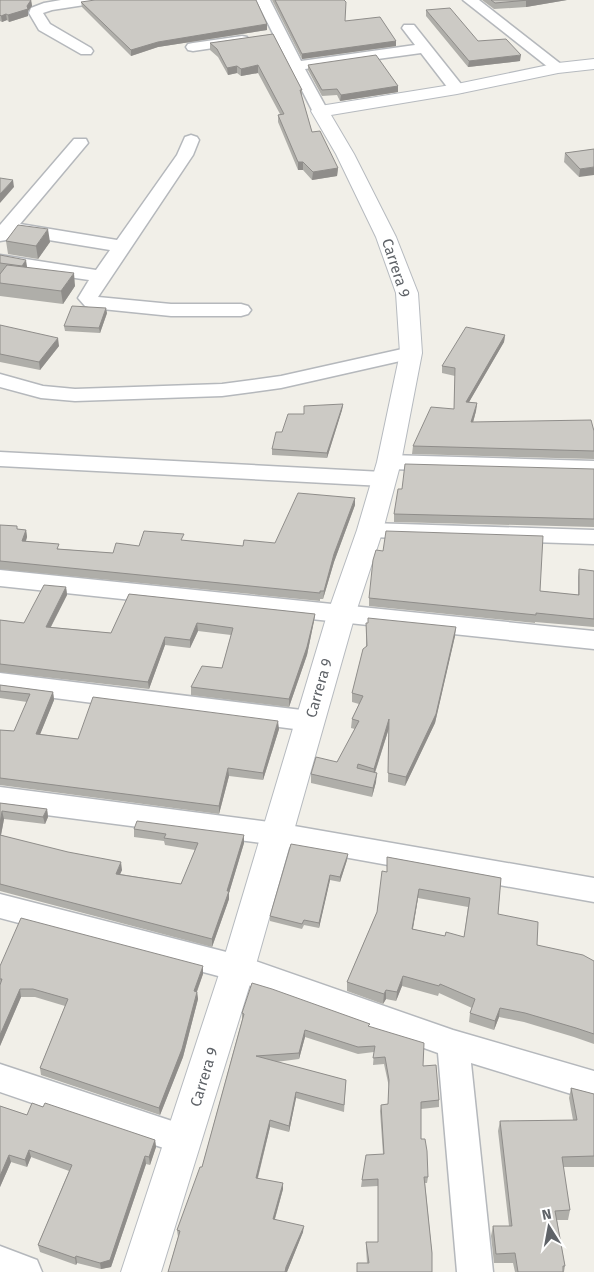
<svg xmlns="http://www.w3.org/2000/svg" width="594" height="1272" font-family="'Fira Sans',sans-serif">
<rect width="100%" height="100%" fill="#f1efe8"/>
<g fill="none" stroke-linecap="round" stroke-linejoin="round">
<defs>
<g id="minor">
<path d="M 61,0 L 98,0 L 96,3 L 91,4 L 52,10 L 43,13 L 50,24 L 91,48 L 93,51 L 91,54 L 81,54 L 39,30 L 29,13 L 31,8 L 44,3 Z"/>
<path d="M 256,0 L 270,0 L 301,61 L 415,45 L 402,28 L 404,25 L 414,25 L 465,89 L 463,92 L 451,92 L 421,53 L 305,69 L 328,111 L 326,114 L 314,114 Z"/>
<path d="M 463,0 L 479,0 L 566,68 L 563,71 L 553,71 Z"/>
<path d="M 242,36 L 247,37 L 249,40 L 247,43 L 193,51 L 188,50 L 186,47 L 188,44 L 193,43 Z"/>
<path d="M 191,135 L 197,137 L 199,140 L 193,155 L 98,297 L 171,304 L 241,304 L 248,306 L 251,310 L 248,314 L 241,316 L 171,316 L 92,308 L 85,306 L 78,298 L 89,280 L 0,267 L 0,255 L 96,270 L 110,250 L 12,234 L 6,240 L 0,241 L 0,225 L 74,139 L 86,139 L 88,143 L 20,224 L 117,240 L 177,155 L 185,137 Z"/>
<path d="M 411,347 L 418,349 L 421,353 L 418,357 L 281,388 L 222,396 L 75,401 L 41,398 L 0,387 L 0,374 L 43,386 L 75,389 L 222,384 L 281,376 Z"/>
<path d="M 0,452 L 383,472 L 391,474 L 394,479 L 391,484 L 383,486 L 0,466 Z"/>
<path d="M 389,455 L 594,461 L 594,475 L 389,469 L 381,467 L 378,462 L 381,457 Z"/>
<path d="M 370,523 L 594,530 L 594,544 L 370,537 L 362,535 L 358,530 L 362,525 Z"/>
<path d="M 0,570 L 594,631 L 594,649 L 0,586 Z"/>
<path d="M 0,673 L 310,711 L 319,714 L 323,721 L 319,728 L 310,731 L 0,691 Z"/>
<path d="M 0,787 L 277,823 L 594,878 L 594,902 L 277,845 L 0,809 Z"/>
<path d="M 0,894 L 238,955 L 453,1030 L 594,1071 L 594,1101 L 471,1063 L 493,1272 L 457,1272 L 438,1053 L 237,981 L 0,918 Z"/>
<path d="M 0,1064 L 196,1129 L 201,1140 L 196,1151 L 184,1155 L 0,1092 Z"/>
<path d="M 0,1246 L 37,1260 L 42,1272 L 0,1272 Z"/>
</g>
<path id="secondary" d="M 594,59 L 594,69 L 558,73 L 457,94 L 331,115 L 354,154 L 396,237 L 418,293 L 422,353 L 401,462 L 383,530 L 355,615 L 255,968 L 161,1272 L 121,1272 L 221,968 L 327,615 L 357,530 L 377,462 L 400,353 L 396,293 L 376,237 L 336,154 L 311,111 L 314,107 L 320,106 L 457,84 L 558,63 Z"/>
</defs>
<use href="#minor" stroke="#b5b8bc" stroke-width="3"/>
<use href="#secondary" stroke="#b6babf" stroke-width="2"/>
<use href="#minor" fill="#fff" fill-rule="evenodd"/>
<use href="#secondary" fill="#fff" fill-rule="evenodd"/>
</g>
<g fill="#afaea9" fill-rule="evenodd">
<path d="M 0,0 L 31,0 L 32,6 L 28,11 L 28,16 L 9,22 L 7,20 L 2,22 L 0,21 Z"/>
<path d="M 272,0 L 344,0 L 345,21 L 396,41 L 396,46 L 302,59 Z"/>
<path d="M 482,0 L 567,0 L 526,7 L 494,9 Z"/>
<path d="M 81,2 L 267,24 L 267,30 L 158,47 L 131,56 L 82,7 Z"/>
<path d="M 426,10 L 478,41 L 520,61 L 468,67 L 426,16 Z"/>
<path d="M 273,34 L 302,90 L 302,97 L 312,132 L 338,168 L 337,176 L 312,180 L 303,170 L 298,170 L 278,122 L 278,115 L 280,114 L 258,73 L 241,76 L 237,73 L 228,75 L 218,57 L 210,50 L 210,43 Z"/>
<path d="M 308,65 L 398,86 L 398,92 L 340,101 L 337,95 L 322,96 L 308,70 Z"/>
<path d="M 594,149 L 579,177 L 564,162 L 565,153 Z"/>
<path d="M 6,241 L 50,242 L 38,259 L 8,254 Z"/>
<path d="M 0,255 L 27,267 L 75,286 L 63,304 L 0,296 Z"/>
<path d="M 107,313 L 100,333 L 65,331 L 64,326 Z"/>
<path d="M 0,325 L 59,346 L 40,370 L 0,362 Z"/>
<path d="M 505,335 L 504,342 L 469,402 L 477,403 L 476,411 L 473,422 L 594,431 L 594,459 L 412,454 L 413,446 L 454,409 L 455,376 L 442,373 L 442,366 Z"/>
<path d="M 343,404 L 342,410 L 327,458 L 272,455 L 272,449 L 282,432 L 304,414 Z"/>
<path d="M 594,469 L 594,527 L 394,522 L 394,514 L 402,489 Z"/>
<path d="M 355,498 L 355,505 L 334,562 L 323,599 L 320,599 L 320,601 L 0,569 L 0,525 L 18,529 L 26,530 L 27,537 L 26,541 L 60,549 L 113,553 L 139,546 L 184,541 L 243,546 L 275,543 Z"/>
<path d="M 579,569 L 594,571 L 594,627 L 535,622 L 535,623 L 369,606 L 369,598 L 540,591 L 578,595 L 578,577 Z"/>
<path d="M 66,587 L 67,595 L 51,627 L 111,633 L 129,594 L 315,614 L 314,621 L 307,655 L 289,707 L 191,695 L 191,687 L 222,668 L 231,635 L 198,631 L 190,648 L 165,645 L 149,689 L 0,672 L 0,620 L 24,623 Z"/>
<path d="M 366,623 L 455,636 L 435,723 L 405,786 L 388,782 L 389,728 L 375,773 L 376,782 L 372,797 L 311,783 L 311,774 L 337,762 L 355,729 L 351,728 L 352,719 L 359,704 L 352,702 L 352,693 L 366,646 Z"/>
<path d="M 0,685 L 53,692 L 54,700 L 40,734 L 78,739 L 279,729 L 263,780 L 229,776 L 219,814 L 0,785 L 0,730 L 14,731 L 27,702 L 0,698 Z"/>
<path d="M 0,803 L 47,809 L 48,817 L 45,824 L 4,819 L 1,835 L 122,870 L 120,874 L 181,884 L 195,850 L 165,845 L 164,841 L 134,837 L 134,829 L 244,835 L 244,843 L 229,893 L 229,899 L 212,947 L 0,891 Z"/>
<path d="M 387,857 L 501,878 L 498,914 L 537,945 L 594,961 L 594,1044 L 574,1037 L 524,1022 L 499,1017 L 494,1030 L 469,1022 L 470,1013 L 472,1008 L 439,993 L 438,996 L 402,986 L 396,1001 L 386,999 L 383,1004 L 347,991 L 347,982 L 377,912 L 387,872 ZM 418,898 L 468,907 L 464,937 L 445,936 L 413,929 Z"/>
<path d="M 347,860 L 340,882 L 330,880 L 319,928 L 304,925 L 302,929 L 270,921 L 270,916 Z"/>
<path d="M 0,966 L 203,974 L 197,992 L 198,999 L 183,1057 L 160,1115 L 41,1075 L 40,1068 L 65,1006 L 35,997 L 21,997 L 0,1046 Z"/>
<path d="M 242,1013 L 370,1027 L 423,1066 L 439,1100 L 439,1107 L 421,1109 L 421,1139 L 428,1177 L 427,1183 L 425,1183 L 432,1253 L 367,1263 L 366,1248 L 366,1242 L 378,1242 L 378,1186 L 361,1187 L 362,1180 L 383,1154 L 380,1111 L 381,1105 L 388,1104 L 389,1087 L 384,1064 L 373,1065 L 374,1052 L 358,1054 L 305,1037 L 299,1059 L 276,1062 L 346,1080 L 344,1112 L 296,1098 L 289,1132 L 270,1127 L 258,1178 L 283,1189 L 275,1219 L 303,1232 L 287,1272 L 168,1272 L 178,1237 L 177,1230 L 202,1167 L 242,1020 Z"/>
<path d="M 571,1088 L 594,1094 L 594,1167 L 563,1167 L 570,1210 L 568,1220 L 557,1220 L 565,1266 L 564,1272 L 515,1272 L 513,1263 L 494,1263 L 491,1236 L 493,1226 L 509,1226 L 498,1131 L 500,1121 L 573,1120 L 569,1098 Z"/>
<path d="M 0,1106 L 27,1115 L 43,1107 L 155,1140 L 156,1147 L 150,1165 L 146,1164 L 111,1267 L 101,1269 L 77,1263 L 76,1265 L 40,1252 L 38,1245 L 69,1171 L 31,1157 L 27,1167 L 11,1162 L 0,1187 Z"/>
</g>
<g fill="#8f8d8a">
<path d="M 31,0 L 32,6 L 28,11 L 28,16 L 9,22 L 8,15 L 27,6 Z"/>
<path d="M 526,0 L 567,0 L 526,7 Z"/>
<path d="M 6,14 L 7,20 L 2,22 L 1,16 Z"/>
<path d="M 267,24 L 267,30 L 158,47 L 131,56 L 131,50 L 158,42 Z"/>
<path d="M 396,41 L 396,46 L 302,59 L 302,54 Z"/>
<path d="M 521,55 L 520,61 L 468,67 L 469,61 Z"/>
<path d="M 258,65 L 258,73 L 241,76 L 241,69 Z"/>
<path d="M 237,66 L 237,73 L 228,75 L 227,68 Z"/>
<path d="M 398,86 L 398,92 L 340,101 L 341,95 Z"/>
<rect x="298" y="162" width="5" height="8"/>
<path d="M 594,167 L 594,175 L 579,177 L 580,169 Z"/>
<path d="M 338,168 L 337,176 L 312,180 L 313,172 Z"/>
<path d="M 13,180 L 14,187 L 0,203 L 0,194 Z"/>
<path d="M 48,229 L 50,242 L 38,259 L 36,246 Z"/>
<path d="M 26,260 L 28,273 L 22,266 Z"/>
<path d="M 74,273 L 75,286 L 63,304 L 61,291 Z"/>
<path d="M 106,308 L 107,313 L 100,333 L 99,328 Z"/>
<path d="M 505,335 L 504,342 L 465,409 L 466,402 Z"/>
<path d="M 58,338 L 59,346 L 40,370 L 39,362 Z"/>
<path d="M 477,403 L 476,411 L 471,430 L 471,422 Z"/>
<path d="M 343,404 L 342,410 L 327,458 L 327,453 Z"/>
<path d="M 355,498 L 355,505 L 334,562 L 323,599 L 324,591 L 334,554 Z"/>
<path d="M 26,530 L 27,537 L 23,549 L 22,541 Z"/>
<path d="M 66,587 L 67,595 L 47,634 L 46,627 Z"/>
<path d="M 315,614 L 314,621 L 307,655 L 289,707 L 289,699 Z"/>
<path d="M 197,623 L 198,631 L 190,648 L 190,640 Z"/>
<path d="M 456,627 L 455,636 L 435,723 L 405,786 L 406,777 Z"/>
<path d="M 165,637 L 165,645 L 149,689 L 148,682 Z"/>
<path d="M 53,692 L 54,700 L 37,742 L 36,734 Z"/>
<path d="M 389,719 L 389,728 L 373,778 L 374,769 Z"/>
<path d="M 278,721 L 279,729 L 263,780 L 263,773 Z"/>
<path d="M 228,768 L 229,776 L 219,814 L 219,806 Z"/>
<path d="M 377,773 L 376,782 L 372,797 L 373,788 Z"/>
<path d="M 47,809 L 48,817 L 45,824 L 43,817 Z"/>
<path d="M 2,811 L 4,819 L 0,840 L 0,824 Z"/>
<path d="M 244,835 L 244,843 L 229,893 L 229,899 L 212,947 L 212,939 Z"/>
<path d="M 348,854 L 347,860 L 340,882 L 340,877 Z"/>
<path d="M 121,862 L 122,870 L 117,881 L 116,874 Z"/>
<path d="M 330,875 L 330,880 L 319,928 L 319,923 Z"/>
<path d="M 419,889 L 418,898 L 411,939 L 412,929 Z"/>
<path d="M 203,966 L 203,974 L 194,999 L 194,991 Z"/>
<path d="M 403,976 L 402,986 L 396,1001 L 397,992 Z"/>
<path d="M 20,989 L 21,997 L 0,1046 L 0,1035 Z"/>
<path d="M 386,990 L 386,999 L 383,1004 L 384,994 Z"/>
<path d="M 197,992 L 198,999 L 183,1057 L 160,1115 L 159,1108 Z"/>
<path d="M 500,1008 L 499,1017 L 494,1030 L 495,1021 Z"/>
<path d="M 305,1030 L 305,1037 L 299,1059 L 299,1053 Z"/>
<path d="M 296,1092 L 296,1098 L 289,1132 L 289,1126 Z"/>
<path d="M 270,1120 L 270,1127 L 256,1184 L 256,1178 Z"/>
<path d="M 155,1140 L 156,1147 L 150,1165 L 149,1157 Z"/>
<path d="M 29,1150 L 31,1157 L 27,1167 L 25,1160 Z"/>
<path d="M 9,1155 L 11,1162 L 0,1187 L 0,1176 Z"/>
<path d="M 145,1156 L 146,1164 L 111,1267 L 101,1269 L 100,1263 Z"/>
<path d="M 283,1183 L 283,1189 L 273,1225 L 273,1219 Z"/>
<path d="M 304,1226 L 303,1232 L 287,1272 L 285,1272 L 286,1267 Z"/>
<path d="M 76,1256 L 77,1263 L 76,1265 L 75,1258 Z"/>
</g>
<g fill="#cccac5" stroke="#8f8d8a" fill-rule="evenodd">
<path d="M 0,0 L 31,0 L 27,6 L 28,9 L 8,15 L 6,14 L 1,16 L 0,15 Z"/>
<path d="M 95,0 L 256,0 L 267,24 L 158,42 L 131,50 L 81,2 Z"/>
<path d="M 275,0 L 344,0 L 346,2 L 345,21 L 380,17 L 396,41 L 302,54 Z"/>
<path d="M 491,0 L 529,0 L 495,3 Z"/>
<path d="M 450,8 L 478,41 L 506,39 L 521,55 L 469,61 L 426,10 Z"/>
<path d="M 273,34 L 302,90 L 300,90 L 312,132 L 320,131 L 338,168 L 313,172 L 303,162 L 298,162 L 278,115 L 284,114 L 258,65 L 241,69 L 237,66 L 227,68 L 217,49 L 210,43 Z"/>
<path d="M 376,55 L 398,86 L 341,95 L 337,89 L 322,90 L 308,65 Z"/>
<path d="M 594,149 L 594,167 L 580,169 L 565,153 Z"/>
<path d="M 0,178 L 13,180 L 0,194 Z"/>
<path d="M 18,225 L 48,229 L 36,246 L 6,241 Z"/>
<path d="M 0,255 L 26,260 L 22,266 L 0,263 Z"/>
<path d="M 7,265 L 74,273 L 61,291 L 0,283 L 0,274 Z"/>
<path d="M 72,306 L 106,308 L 99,328 L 64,326 Z"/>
<path d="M 0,325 L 58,338 L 39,362 L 0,354 Z"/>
<path d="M 466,327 L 505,335 L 466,402 L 477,403 L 471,422 L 591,420 L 594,431 L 594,451 L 413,446 L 431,407 L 454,409 L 455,368 L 442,366 Z"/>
<path d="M 343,404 L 327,453 L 272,449 L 276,432 L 282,432 L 288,414 L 304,414 L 304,406 Z"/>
<path d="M 405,464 L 594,469 L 594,519 L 394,514 L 398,489 L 402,489 Z"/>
<path d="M 298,493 L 355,498 L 334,554 L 324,591 L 320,591 L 320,593 L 0,561 L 0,525 L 17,526 L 17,529 L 26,530 L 22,541 L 59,544 L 57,549 L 113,553 L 116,543 L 139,546 L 144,531 L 184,534 L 181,540 L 243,546 L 244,540 L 275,543 Z"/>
<path d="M 386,531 L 543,536 L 540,591 L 579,595 L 579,569 L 594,571 L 594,619 L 536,613 L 536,615 L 369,598 L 373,560 L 376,550 L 383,551 Z"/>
<path d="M 44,585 L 66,587 L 46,627 L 111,633 L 129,594 L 315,614 L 307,647 L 289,699 L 191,687 L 202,666 L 222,668 L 233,628 L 197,623 L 190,640 L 165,637 L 148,682 L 0,664 L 0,620 L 24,623 Z"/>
<path d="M 368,618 L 456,627 L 436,714 L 406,777 L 388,773 L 389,719 L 374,769 L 358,764 L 357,768 L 377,773 L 373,788 L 311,774 L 316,757 L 337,762 L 359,721 L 352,719 L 363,696 L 352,693 L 363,649 L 367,646 L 366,623 L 368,623 Z"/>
<path d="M 0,685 L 53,692 L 36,734 L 78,739 L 93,697 L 278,721 L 263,773 L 228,768 L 219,806 L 0,778 L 0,730 L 14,731 L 30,694 L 0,691 Z"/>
<path d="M 0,803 L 47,809 L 43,817 L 2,811 L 0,824 Z"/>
<path d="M 137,821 L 244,835 L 227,891 L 229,891 L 212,939 L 0,884 L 0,835 L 68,852 L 121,862 L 116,874 L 181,884 L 198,843 L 164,838 L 166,834 L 134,829 Z"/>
<path d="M 291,844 L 348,854 L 340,877 L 330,875 L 319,923 L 304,920 L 302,924 L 270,916 Z"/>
<path d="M 387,857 L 501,878 L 498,914 L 538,922 L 537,945 L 583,955 L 594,961 L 594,1034 L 576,1028 L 525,1013 L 500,1008 L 495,1021 L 470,1013 L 475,999 L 440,984 L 439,986 L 403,976 L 397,992 L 386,990 L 384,994 L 347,982 L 377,912 L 382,871 L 387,872 ZM 419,889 L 470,898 L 464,937 L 446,932 L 445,936 L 412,929 Z"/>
<path d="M 21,918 L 203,966 L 194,991 L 197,992 L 182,1049 L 159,1108 L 40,1068 L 68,999 L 33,989 L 20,989 L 0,1035 L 0,985 L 2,979 L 0,979 L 0,966 Z"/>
<path d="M 252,983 L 272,989 L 370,1024 L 368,1026 L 424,1043 L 423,1066 L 436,1065 L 439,1100 L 421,1102 L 421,1139 L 425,1139 L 427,1151 L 428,1177 L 424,1177 L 432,1253 L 432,1272 L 357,1272 L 357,1263 L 369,1263 L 366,1242 L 378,1242 L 378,1179 L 362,1180 L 366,1155 L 384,1154 L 381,1105 L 388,1104 L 389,1080 L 385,1057 L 373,1058 L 375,1046 L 358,1047 L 305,1030 L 299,1053 L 256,1056 L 346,1080 L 344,1105 L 296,1092 L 289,1126 L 270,1120 L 256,1178 L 283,1183 L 273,1219 L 304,1226 L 286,1267 L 285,1272 L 168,1272 L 180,1231 L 177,1230 L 200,1167 L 202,1167 L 244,1014 L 242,1013 Z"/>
<path d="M 571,1088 L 594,1094 L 594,1156 L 562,1157 L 570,1210 L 555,1211 L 565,1266 L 563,1266 L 563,1272 L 518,1272 L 515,1253 L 496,1254 L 493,1226 L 512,1226 L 500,1121 L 577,1120 Z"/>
<path d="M 32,1103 L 43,1107 L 45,1103 L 155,1140 L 149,1157 L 145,1156 L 110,1260 L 100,1263 L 76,1256 L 75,1258 L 38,1245 L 72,1165 L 29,1150 L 25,1160 L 9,1155 L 0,1176 L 0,1106 L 27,1115 Z"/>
</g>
<g text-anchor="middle" stroke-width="4.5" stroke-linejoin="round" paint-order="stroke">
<g font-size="15" fill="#5f6368" stroke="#fff">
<text transform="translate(396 268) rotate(72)" y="5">Carrera 9</text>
<text transform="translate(319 688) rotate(-74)" y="5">Carrera 9</text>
<text transform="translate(204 1077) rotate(-73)" y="5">Carrera 9</text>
</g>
</g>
<g transform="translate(549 1227) rotate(349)" stroke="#ffffff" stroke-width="4" paint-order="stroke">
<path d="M0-4L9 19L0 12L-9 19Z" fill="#5f6368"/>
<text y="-8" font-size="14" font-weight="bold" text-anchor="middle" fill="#5f6368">N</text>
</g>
</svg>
